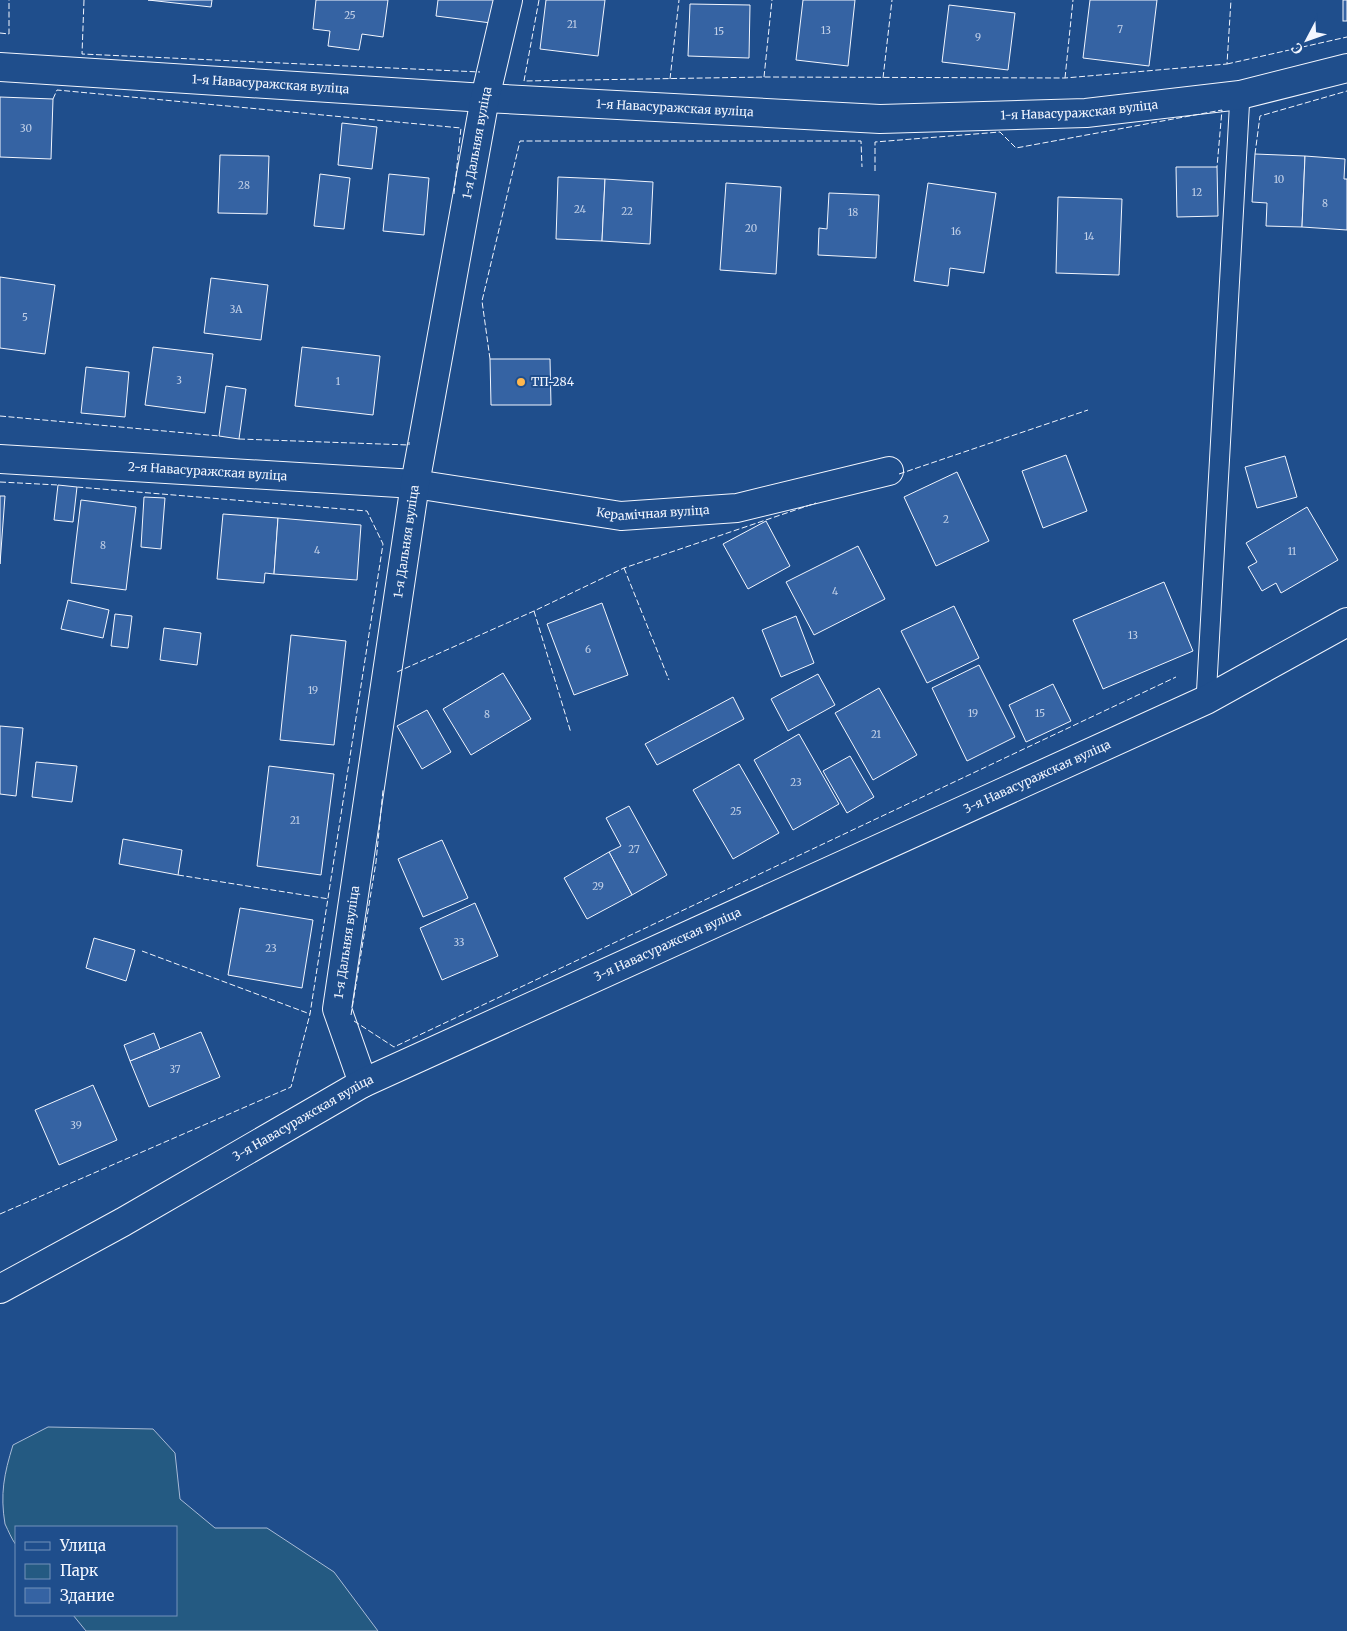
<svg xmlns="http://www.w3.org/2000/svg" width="1347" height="1631" font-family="Merriweather,serif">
<rect width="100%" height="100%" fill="#1f4e8c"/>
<path fill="#245a82" stroke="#a8bbd7" d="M 48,1427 L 153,1429 L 175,1453 L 180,1499 L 215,1528 L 267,1528 L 334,1572 L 378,1631 L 86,1631 L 73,1615 L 176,1615 L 176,1527 L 16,1527 L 16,1545 C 11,1538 9,1532 5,1524 C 0,1494 4,1474 13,1445 Z"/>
<g fill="#3563a3" stroke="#f2f6ff">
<path d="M 148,0 L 212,0 L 211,7 Z"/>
<path d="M 316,0 L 388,0 L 383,37 L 362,34 L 359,50 L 328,46 L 330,31 L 313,29 Z"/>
<path d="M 438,0 L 494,0 L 491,23 L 436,16 Z"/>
<path d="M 546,0 L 605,0 L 598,56 L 540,49 Z"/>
<path d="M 803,0 L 855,0 L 848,66 L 796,60 Z"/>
<path d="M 1090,0 L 1157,0 L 1149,66 L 1083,58 Z"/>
<rect x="1343" y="0" width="4" height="21"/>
<path d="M 690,4 L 750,5 L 749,58 L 688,56 Z"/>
<path d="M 949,5 L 1015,13 L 1008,70 L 942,62 Z"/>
<path d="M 0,97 L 53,99 L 51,159 L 0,157 Z"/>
<path d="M 342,123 L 377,127 L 372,169 L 338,165 Z"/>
<path d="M 1255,154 L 1305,156 L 1302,227 L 1266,226 L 1267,203 L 1252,202 Z"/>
<path d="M 220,155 L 269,156 L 267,214 L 218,213 Z"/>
<path d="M 1305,156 L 1345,159 L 1344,179 L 1347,179 L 1347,230 L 1302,227 Z"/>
<path d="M 1176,167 L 1217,167 L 1218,216 L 1177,217 Z"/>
<path d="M 320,174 L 350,178 L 344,229 L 314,226 Z"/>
<path d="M 389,174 L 429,178 L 424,235 L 383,231 Z"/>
<path d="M 558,177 L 605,179 L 602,241 L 556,239 Z"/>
<path d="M 605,179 L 653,182 L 650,244 L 602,241 Z"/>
<path d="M 726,183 L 781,187 L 776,274 L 720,270 Z"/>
<path d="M 928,183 L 996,193 L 984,273 L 950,268 L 948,286 L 914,281 Z"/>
<path d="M 829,193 L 879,195 L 876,258 L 818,255 L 819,228 L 827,229 Z"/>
<path d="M 1058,197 L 1122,199 L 1119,275 L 1056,273 Z"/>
<path d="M 0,277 L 55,285 L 45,354 L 0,348 Z"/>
<path d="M 211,278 L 268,285 L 261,340 L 204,333 Z"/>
<path d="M 153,347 L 213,354 L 205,413 L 145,405 Z"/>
<path d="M 302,347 L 380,356 L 373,415 L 295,406 Z"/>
<path d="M 490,359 L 550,359 L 551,405 L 491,405 Z"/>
<path d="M 86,367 L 129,372 L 125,417 L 81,413 Z"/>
<path d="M 226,386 L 246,389 L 239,439 L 219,436 Z"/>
<path d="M 1066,455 L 1087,511 L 1043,528 L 1022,471 Z"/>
<path d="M 1285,456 L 1297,497 L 1257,508 L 1245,467 Z"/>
<path d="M 957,472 L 989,541 L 936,566 L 904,497 Z"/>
<path d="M 58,485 L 77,487 L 73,522 L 54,520 Z"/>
<path d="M 0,496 L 5,496 L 0,564 Z"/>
<path d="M 144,497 L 165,498 L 161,549 L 141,547 Z"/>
<path d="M 81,500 L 136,507 L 126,590 L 71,583 Z"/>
<path d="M 1307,507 L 1338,560 L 1281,593 L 1276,583 L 1262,591 L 1248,567 L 1257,562 L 1246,543 Z"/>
<path d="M 223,514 L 278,518 L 274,574 L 265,573 L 264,583 L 217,579 Z"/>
<path d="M 278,518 L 361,525 L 357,580 L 274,574 Z"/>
<path d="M 766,521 L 790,566 L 748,589 L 723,544 Z"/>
<path d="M 858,546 L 885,599 L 814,635 L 786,582 Z"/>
<path d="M 1164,582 L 1193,651 L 1103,689 L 1073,620 Z"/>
<path d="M 68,600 L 109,610 L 103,638 L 61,629 Z"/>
<path d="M 602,603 L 628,675 L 574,695 L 547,624 Z"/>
<path d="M 954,606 L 979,658 L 927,683 L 901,631 Z"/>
<path d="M 115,614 L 132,616 L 128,648 L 111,646 Z"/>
<path d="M 796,616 L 814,663 L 781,677 L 762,630 Z"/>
<path d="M 164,628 L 201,633 L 197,665 L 160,660 Z"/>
<path d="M 291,635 L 346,641 L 334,745 L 280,740 Z"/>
<path d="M 979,665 L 1015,737 L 967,761 L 932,688 Z"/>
<path d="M 503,673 L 531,719 L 471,755 L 443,709 Z"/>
<path d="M 818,674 L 835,705 L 788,731 L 771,699 Z"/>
<path d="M 1053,684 L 1071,721 L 1026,742 L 1009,705 Z"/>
<path d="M 879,688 L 917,755 L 873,780 L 835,713 Z"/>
<path d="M 733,697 L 744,719 L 657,765 L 645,744 Z"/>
<path d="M 427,710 L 451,752 L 422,769 L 397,726 Z"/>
<path d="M 0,726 L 23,728 L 16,796 L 0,794 Z"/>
<path d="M 799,734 L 839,804 L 793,830 L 754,760 Z"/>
<path d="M 850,756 L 874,797 L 847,813 L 823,771 Z"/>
<path d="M 36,762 L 77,766 L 72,802 L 32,797 Z"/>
<path d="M 739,764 L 779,833 L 733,859 L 693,790 Z"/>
<path d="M 269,766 L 334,774 L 321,875 L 257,866 Z"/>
<path d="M 629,806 L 667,875 L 632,895 L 609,852 L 621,846 L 606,818 Z"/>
<path d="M 123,839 L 182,850 L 178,875 L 119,864 Z"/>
<path d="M 442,840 L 468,898 L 423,917 L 398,859 Z"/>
<path d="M 609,852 L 632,895 L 587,919 L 564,878 Z"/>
<path d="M 475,903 L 498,956 L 442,980 L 420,928 Z"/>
<path d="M 240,908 L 313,920 L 302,988 L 228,975 Z"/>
<path d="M 94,938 L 135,950 L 126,981 L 86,968 Z"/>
<path d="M 201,1032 L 220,1077 L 149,1107 L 130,1061 Z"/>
<path d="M 154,1033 L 160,1049 L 130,1061 L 124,1045 Z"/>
<path d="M 93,1085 L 117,1140 L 59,1165 L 35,1110 Z"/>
</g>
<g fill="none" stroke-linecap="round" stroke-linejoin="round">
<defs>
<path id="lane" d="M 1206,700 L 1240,95"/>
<g id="street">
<path id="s1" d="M 0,67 L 485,98 L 880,119 L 1086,113 L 1240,95 L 1347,68"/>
<path id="s2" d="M 0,459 L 415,484 L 621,516 L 737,508 L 889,471"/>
<path id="s3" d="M 363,1083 L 337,1009 L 415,484 L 485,98 L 508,0"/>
<path id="s4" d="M 0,1289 L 123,1222 L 363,1083 L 1206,700 L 1347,622"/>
</g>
</defs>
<use href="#lane" stroke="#f2f6ff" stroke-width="21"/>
<use href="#street" stroke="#f2f6ff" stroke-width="30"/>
<use href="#lane" stroke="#1f4e8c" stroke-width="19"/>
<use href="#street" stroke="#1f4e8c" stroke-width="28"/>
<g stroke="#f2f6ff" stroke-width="1" stroke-dasharray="6 2.5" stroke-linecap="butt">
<path d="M 84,0 L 82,54 L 480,72"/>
<path d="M 539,0 L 524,81 L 764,77 L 1065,78 L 1227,64 L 1231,0"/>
<path d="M 0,33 L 9,34 L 9,0"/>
<path d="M 1227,64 L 1347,37"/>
<path d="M 764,77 L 772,0"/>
<path d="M 883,78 L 892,0"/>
<path d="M 1065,78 L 1073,0"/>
<path d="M 670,79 L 679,0"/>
<path d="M 53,99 L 57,90 L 461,128 L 454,194"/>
<path d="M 1255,154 L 1260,116 L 1347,91"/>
<path d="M 875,171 L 875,142 L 1000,132 L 1016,148 L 1222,110 L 1217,167"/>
<path d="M 490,359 L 482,301 L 520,141 L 861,141 L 862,167"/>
<path d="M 0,416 L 219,436"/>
<path d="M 239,439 L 409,445 L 409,442"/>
<path d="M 899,474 L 1088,410"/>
<path d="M 0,482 L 58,485"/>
<path d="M 624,568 L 669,680"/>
<path d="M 534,611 L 571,733"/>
<path d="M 397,672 L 534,611 L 624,568 L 816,503"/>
<path d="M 178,875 L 329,899"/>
<path d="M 142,951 L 310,1014"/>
<path d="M 351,1015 L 376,862 L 383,790"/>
<path d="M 354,1021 L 394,1047 L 1176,677"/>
<path d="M 0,1214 L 291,1087 L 310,1014 L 383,544 L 367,511 L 77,487"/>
</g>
</g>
<circle fill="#ffb74d" stroke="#1f4e8c" stroke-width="2" cx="521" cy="382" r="5"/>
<g text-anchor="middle" stroke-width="4" stroke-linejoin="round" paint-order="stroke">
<g font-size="10" fill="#c3d1e8">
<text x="350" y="19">25</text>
<text x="572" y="28">21</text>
<text x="1120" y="33">7</text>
<text x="826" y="34">13</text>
<text x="719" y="35">15</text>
<text x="978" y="41">9</text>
<text x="26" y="132">30</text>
<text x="1279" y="183">10</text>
<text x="244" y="189">28</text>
<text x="1197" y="196">12</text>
<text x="1325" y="207">8</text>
<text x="580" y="213">24</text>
<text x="627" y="215">22</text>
<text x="853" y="216">18</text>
<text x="751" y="232">20</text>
<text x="956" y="235">16</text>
<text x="1089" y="240">14</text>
<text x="236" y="313">3А</text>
<text x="25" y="321">5</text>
<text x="179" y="384">3</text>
<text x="338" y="385">1</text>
<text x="946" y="523">2</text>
<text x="103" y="549">8</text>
<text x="317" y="554">4</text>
<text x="1292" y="555">11</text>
<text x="835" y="595">4</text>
<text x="1133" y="639">13</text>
<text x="588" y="653">6</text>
<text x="313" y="694">19</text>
<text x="973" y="717">19</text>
<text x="1040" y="717">15</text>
<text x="487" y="718">8</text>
<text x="876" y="738">21</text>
<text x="796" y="786">23</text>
<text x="736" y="815">25</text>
<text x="295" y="824">21</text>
<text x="634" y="853">27</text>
<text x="598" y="890">29</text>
<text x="459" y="946">33</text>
<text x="271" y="952">23</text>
<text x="175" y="1073">37</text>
<text x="76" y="1129">39</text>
</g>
<g font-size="12" fill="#f2f6ff" stroke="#1f4e8c">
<text dy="4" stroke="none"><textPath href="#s1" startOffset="271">1-я Навасуражская вуліца</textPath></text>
<text dy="4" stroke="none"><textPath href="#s1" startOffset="676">1-я Навасуражская вуліца</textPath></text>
<text dy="4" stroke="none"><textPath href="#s1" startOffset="1081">1-я Навасуражская вуліца</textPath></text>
<text dy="4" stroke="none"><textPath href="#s3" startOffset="956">1-я Дальняя вуліца</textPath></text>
<text dy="4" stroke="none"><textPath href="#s2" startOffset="208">2-я Навасуражская вуліца</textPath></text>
<text dy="4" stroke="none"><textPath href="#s2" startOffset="656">Керамічная вуліца</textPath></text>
<text dy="4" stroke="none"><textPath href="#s3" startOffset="551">1-я Дальняя вуліца</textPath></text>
<text dy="4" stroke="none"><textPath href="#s4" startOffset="1158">3-я Навасуражская вуліца</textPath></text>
<text dy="4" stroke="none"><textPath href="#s3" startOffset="146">1-я Дальняя вуліца</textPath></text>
<text dy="4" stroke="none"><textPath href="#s4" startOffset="752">3-я Навасуражская вуліца</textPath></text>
<text dy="4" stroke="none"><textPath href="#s4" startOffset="348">3-я Навасуражская вуліца</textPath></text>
</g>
<g font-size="12" fill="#f2f6ff" stroke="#1f4e8c" text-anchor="start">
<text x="531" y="386">ТП-284</text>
</g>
</g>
<rect x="15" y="1526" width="162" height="90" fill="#1f4e8c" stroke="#7391ba"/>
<rect x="25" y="1542" width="25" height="8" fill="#1f4e8c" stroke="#7391ba"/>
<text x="60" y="1551" font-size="15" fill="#f2f6ff">Улица</text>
<rect x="25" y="1564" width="25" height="15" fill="#245a82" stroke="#7391ba"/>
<text x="60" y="1576" font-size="15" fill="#f2f6ff">Парк</text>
<rect x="25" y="1588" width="25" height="15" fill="#3563a3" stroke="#7391ba"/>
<text x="60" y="1601" font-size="15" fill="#f2f6ff">Здание</text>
<g transform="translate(1307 40) rotate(229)" stroke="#1f4e8c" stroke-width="4" paint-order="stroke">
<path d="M0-4L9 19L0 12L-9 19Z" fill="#f2f6ff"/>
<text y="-8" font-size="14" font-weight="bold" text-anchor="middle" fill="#f2f6ff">С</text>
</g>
</svg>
